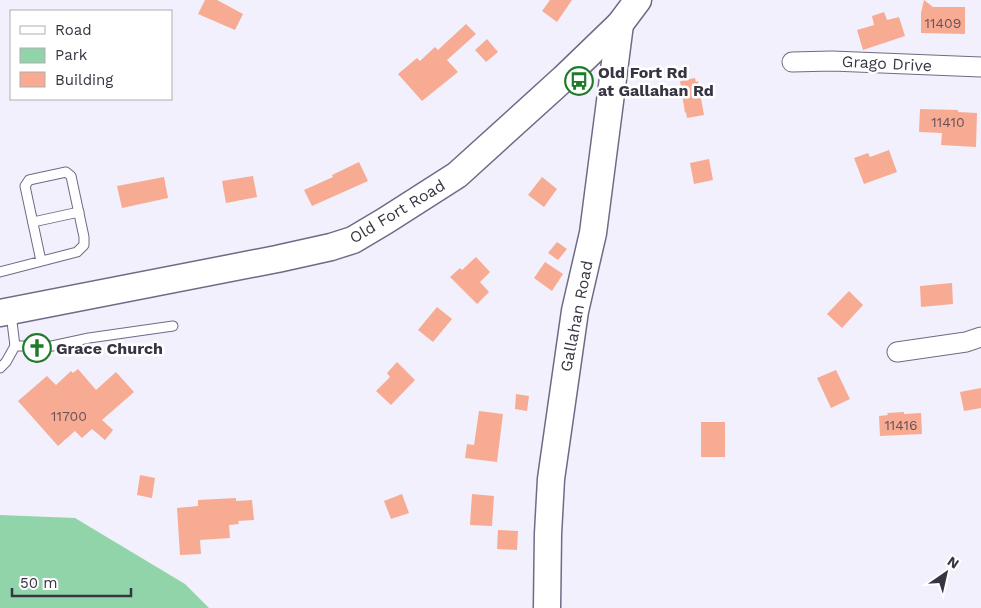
<svg xmlns="http://www.w3.org/2000/svg" width="981" height="608" font-family="'Work Sans',sans-serif">
<rect width="100%" height="100%" fill="#f1f0fc"/>
<path fill="#91d4aa" d="M 0,515 L 75,518 L 185,584 L 209,608 L 0,608 Z"/>
<g fill="#f8ab93">
<path d="M 205,0 L 217,0 L 243,14 L 235,30 L 198,14 Z"/>
<path d="M 550,0 L 572,0 L 557,22 L 542,11 Z"/>
<path d="M 924,0 L 933,7 L 965,7 L 965,34 L 921,33 L 921,13 Z"/>
<path d="M 884,12 L 887,20 L 899,17 L 905,36 L 863,50 L 857,30 L 874,25 L 872,16 Z"/>
<path d="M 466,24 L 476,34 L 447,60 L 458,72 L 422,101 L 398,74 L 417,58 L 420,61 L 435,47 L 438,50 Z"/>
<path d="M 487,39 L 498,52 L 486,62 L 475,50 Z"/>
<path d="M 695,78 L 696,82 L 698,81 L 704,115 L 687,118 L 686,112 L 685,113 L 680,81 Z"/>
<path d="M 920,109 L 958,110 L 958,112 L 977,113 L 976,147 L 941,145 L 942,133 L 919,132 Z"/>
<path d="M 889,150 L 897,172 L 864,184 L 854,158 L 868,153 L 870,157 Z"/>
<path d="M 709,159 L 713,180 L 694,184 L 690,163 Z"/>
<path d="M 359,162 L 368,181 L 312,206 L 304,190 L 333,177 L 332,175 Z"/>
<path d="M 253,176 L 257,197 L 226,203 L 222,181 Z"/>
<path d="M 164,177 L 168,198 L 122,208 L 117,186 Z"/>
<path d="M 542,177 L 557,189 L 544,207 L 528,195 Z"/>
<path d="M 557,242 L 567,249 L 558,260 L 548,253 Z"/>
<path d="M 476,257 L 490,272 L 480,282 L 489,292 L 477,304 L 450,277 L 460,268 L 462,270 Z"/>
<path d="M 545,262 L 563,274 L 552,291 L 534,278 Z"/>
<path d="M 952,283 L 953,304 L 921,307 L 920,286 Z"/>
<path d="M 849,291 L 863,305 L 842,328 L 827,314 Z"/>
<path d="M 437,307 L 452,319 L 433,342 L 418,330 Z"/>
<path d="M 397,362 L 415,380 L 391,405 L 376,391 L 390,377 L 387,373 Z"/>
<path d="M 78,369 L 96,390 L 116,372 L 134,392 L 102,420 L 113,430 L 105,440 L 92,429 L 82,438 L 75,431 L 58,446 L 18,401 L 47,376 L 56,385 L 71,371 L 73,373 Z"/>
<path d="M 836,370 L 850,399 L 831,408 L 817,378 Z"/>
<path d="M 981,388 L 981,408 L 964,411 L 960,392 Z"/>
<path d="M 516,394 L 529,396 L 527,411 L 515,409 Z"/>
<path d="M 479,411 L 503,414 L 497,462 L 465,458 L 467,444 L 474,445 Z"/>
<path d="M 904,412 L 904,414 L 921,413 L 922,434 L 880,436 L 879,416 L 888,415 L 887,413 Z"/>
<rect x="701" y="422" width="24" height="35"/>
<path d="M 140,475 L 155,478 L 152,498 L 137,495 Z"/>
<path d="M 402,494 L 409,513 L 391,519 L 384,501 Z"/>
<path d="M 472,494 L 494,496 L 492,526 L 470,525 Z"/>
<path d="M 236,498 L 236,501 L 252,500 L 254,520 L 238,521 L 239,524 L 229,525 L 230,538 L 200,540 L 201,554 L 180,555 L 177,508 L 198,506 L 198,500 Z"/>
<path d="M 498,530 L 518,531 L 517,550 L 497,549 Z"/>
</g>
<g fill="none" stroke-linecap="round" stroke-linejoin="round">
<defs>
<g id="lane">
<path d="M 33,222 L 79,212"/>
<path d="M 0,272 L 77,252 L 84,245 L 84,237 L 71,176 L 66,172 L 29,180 L 25,186 L 41,261"/>
<path d="M 11,314 L 15,346 L 52,346 L 89,338 L 173,326"/>
<path d="M 0,368 L 6,362 L 15,346"/>
</g>
<g id="street">
<path d="M 792,62 L 832,61 L 981,67"/>
<path d="M 897,352 L 966,342 L 981,337"/>
</g>
<g id="secondary">
<path d="M 0,313 L 277,259 L 331,247 L 353,240 L 385,221 L 457,175 L 564,78 L 620,24 L 638,0"/>
<path d="M 547,608 L 548,534 L 551,479 L 575,311 L 593,233 L 620,24"/>
</g>
</defs>
<use href="#lane" stroke="#6f6a85" stroke-width="11"/>
<use href="#street" stroke="#6f6a85" stroke-width="21"/>
<use href="#secondary" stroke="#6f6a85" stroke-width="29"/>
<use href="#lane" stroke="#fff" stroke-width="9"/>
<use href="#street" stroke="#fff" stroke-width="19"/>
<use href="#secondary" stroke="#fff" stroke-width="26"/>
</g>
<defs>
<symbol id="bus-ring" viewBox="-11 -11 22 22"><circle r="9.5" fill="#fff" stroke="#1f7a29" stroke-width="1.5"/><path d="M-5-6H5V4H4V6H2V4H-2V6H-4V4H-5ZM-3.5-4V0h7V-4ZM-3.5 1.2v1.5H-2V1.2ZM2 1.2v1.5H3.5V1.2Z" fill="#1f7a29"/></symbol>
<symbol id="church-ring" viewBox="-11 -11 22 22"><circle r="9.5" fill="#fff" stroke="#1f7a29" stroke-width="1.5"/><path d="M-1.2-6h2.4v3.5h3.3v2.4h-3.3V6h-2.4V-.1h-3.3v-2.4h3.3Z" fill="#1f7a29"/></symbol>
</defs>
<g fill-rule="evenodd">
<use href="#bus-ring" x="563" y="65" width="32" height="32"/>
<use href="#church-ring" x="21" y="332" width="32" height="32"/>
</g>
<g text-anchor="middle" stroke-width="5" stroke-linejoin="round" paint-order="stroke">
<g font-size="14" fill="#685256">
<text x="943" y="28">11409</text>
<text x="948" y="127">11410</text>
<text x="69" y="421">11700</text>
<text x="901" y="430">11416</text>
</g>
<g font-size="16" fill="#383542" stroke="#fff">
<text transform="translate(887 63) rotate(3)" y="6">Grago Drive</text>
<text transform="translate(397 211) rotate(-31)" y="6">Old Fort Road</text>
<text transform="translate(576 316) rotate(-79)" y="6">Gallahan Road</text>
</g>
<g font-size="16" font-weight="bold" fill="#383542" stroke="#fff" text-anchor="start">
<text x="598" y="78">Old Fort Rd<tspan x="598" dy="18">at Gallahan Rd</tspan></text>
<text x="56" y="354">Grace Church</text>
</g>
</g>
<rect x="10" y="10" width="162" height="90" fill="#ffffff" stroke="#afaeb3"/>
<rect x="20" y="26" width="25" height="8" fill="#ffffff" stroke="#afaeb3"/>
<text x="55" y="35" font-size="15" fill="#383542">Road</text>
<rect x="20" y="48" width="25" height="15" fill="#91d4aa" stroke="#afaeb3"/>
<text x="55" y="60" font-size="15" fill="#383542">Park</text>
<rect x="20" y="72" width="25" height="15" fill="#f8ab93" stroke="#afaeb3"/>
<text x="55" y="85" font-size="15" fill="#383542">Building</text>
<g transform="translate(946 573) rotate(34)" stroke="#ffffff" stroke-width="4" paint-order="stroke">
<path d="M0-4L9 19L0 12L-9 19Z" fill="#383542"/>
<text y="-8" font-size="14" font-weight="bold" text-anchor="middle" fill="#383542">N</text>
</g>
<path d="M12 588v8h119v-8" fill="none" stroke="#383542" stroke-width="2.5"/>
<text x="20" y="588" font-size="15" fill="#383542" stroke="#ffffff" stroke-width="4" paint-order="stroke">50 m</text>
</svg>
